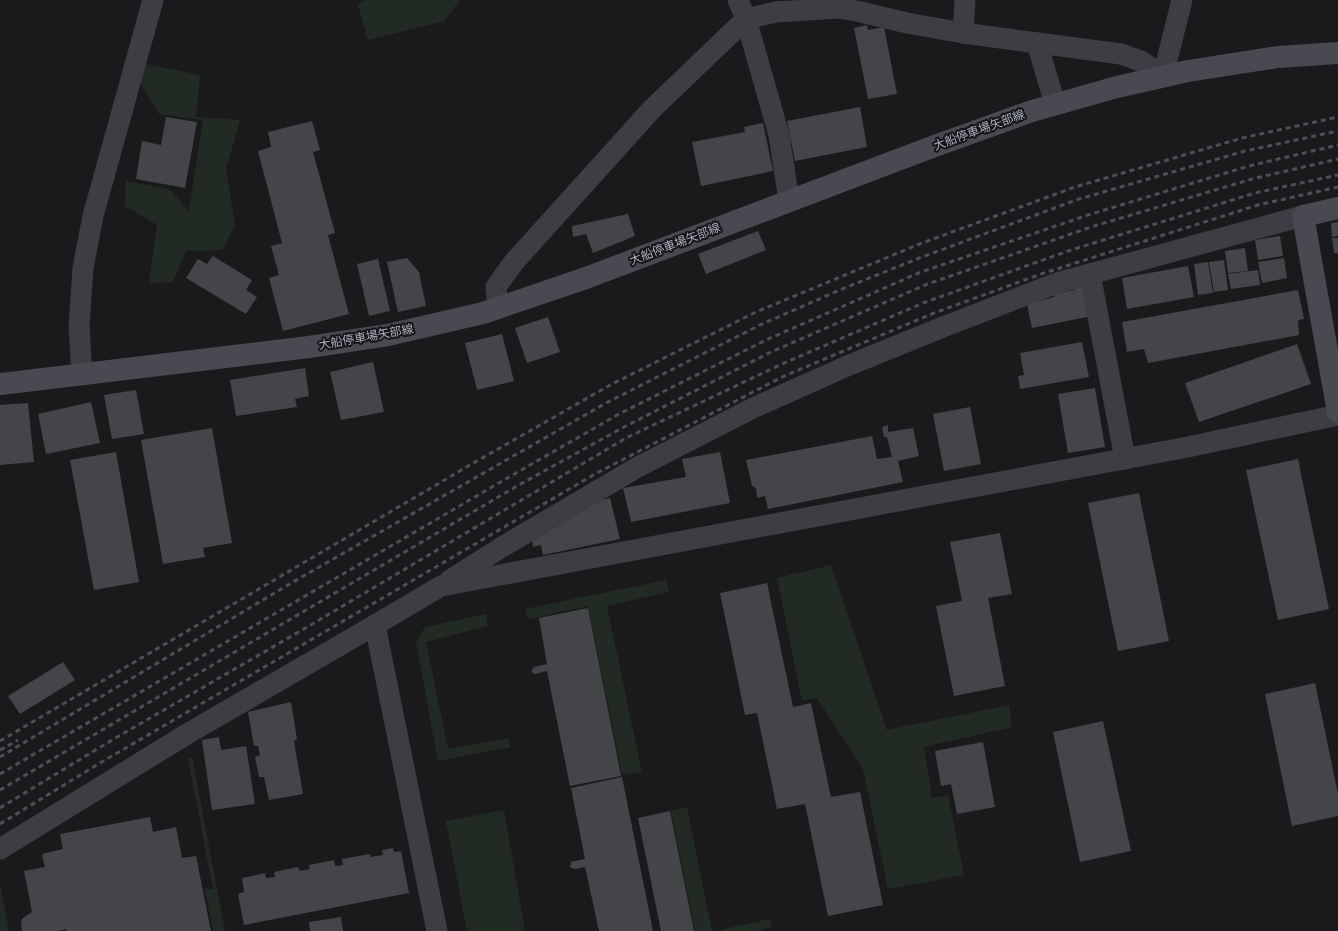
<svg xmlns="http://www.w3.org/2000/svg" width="1338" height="931" font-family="'Archivo Narrow','Noto Sans JP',sans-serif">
<rect width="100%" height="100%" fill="#1a1a1c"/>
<g fill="#222b23">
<path d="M 366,0 L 460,0 L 444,21 L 368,40 L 358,5 Z"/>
<path d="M 141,63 L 200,75 L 196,117 L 240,120 L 226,169 L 235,225 L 222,250 L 186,251 L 173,282 L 149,283 L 157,225 L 125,206 L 126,181 L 169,189 L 189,211 L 203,120 L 159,114 L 137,78 Z"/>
<path d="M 831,565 L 887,730 L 1009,705 L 1012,727 L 924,747 L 932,798 L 948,795 L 964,875 L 888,889 L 863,769 L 817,698 L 802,701 L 777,578 Z"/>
<path d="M 666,580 L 669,592 L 607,606 L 642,773 L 622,774 L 588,606 L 528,619 L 525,609 Z"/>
<path d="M 486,614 L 488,626 L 426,642 L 448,749 L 509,738 L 510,747 L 438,761 L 416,642 L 425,627 Z"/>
<path d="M 192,757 L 225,931 L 213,931 L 205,889 L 213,889 L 188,759 Z"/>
<path d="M 687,807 L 712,931 L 695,931 L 671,811 Z"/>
<path d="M 504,810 L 525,931 L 467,931 L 446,821 Z"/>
<path d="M 0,884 L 9,931 L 0,931 Z"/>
<path d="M 770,919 L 773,927 L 756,931 L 715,931 Z"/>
</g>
<g fill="#444549">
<path d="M 867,25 L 868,30 L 884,27 L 897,94 L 868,99 L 854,28 Z"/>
<path d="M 860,107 L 867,147 L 795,161 L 787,121 Z"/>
<path d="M 166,117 L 197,122 L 185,188 L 136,179 L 142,141 L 161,145 Z"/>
<path d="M 312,121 L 320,150 L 313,152 L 335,233 L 328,235 L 349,314 L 283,331 L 269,278 L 279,275 L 271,246 L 282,243 L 258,151 L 271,147 L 268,132 Z"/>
<path d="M 763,123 L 773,171 L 701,186 L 692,142 L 745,132 L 744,127 Z"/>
<path d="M 628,214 L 635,236 L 593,253 L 586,234 L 573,237 L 572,226 Z"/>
<path d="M 1338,222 L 1338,236 L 1332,237 L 1331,223 Z"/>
<path d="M 758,231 L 766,250 L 706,274 L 698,254 Z"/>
<path d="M 1280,236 L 1283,256 L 1258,260 L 1255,240 Z"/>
<path d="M 1332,238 L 1338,238 L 1338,253 L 1334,253 Z"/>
<path d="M 1245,248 L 1248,271 L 1228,273 L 1225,251 Z"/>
<path d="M 213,256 L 252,280 L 246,290 L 257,297 L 246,314 L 186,278 L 198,259 L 207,264 Z"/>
<path d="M 407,258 L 419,272 L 426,306 L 398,312 L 387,262 Z"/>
<path d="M 1284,258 L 1287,278 L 1262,283 L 1258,262 Z"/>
<path d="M 378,259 L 390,311 L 369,316 L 357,264 Z"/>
<path d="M 1224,260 L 1228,290 L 1214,292 L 1209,262 Z"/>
<path d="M 1208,262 L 1213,293 L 1198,295 L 1194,264 Z"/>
<path d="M 1188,266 L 1194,297 L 1127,309 L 1122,278 Z"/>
<path d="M 1258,270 L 1260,285 L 1231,289 L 1228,274 Z"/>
<path d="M 1086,284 L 1092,316 L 1032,328 L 1027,304 L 1054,297 L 1054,294 L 1075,290 L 1074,286 Z"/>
<path d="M 1298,290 L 1304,319 L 1298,320 L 1299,335 L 1148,363 L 1144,349 L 1127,352 L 1122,322 Z"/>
<path d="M 548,317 L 560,352 L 527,363 L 515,328 Z"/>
<path d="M 502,334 L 514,381 L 477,390 L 465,343 Z"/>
<path d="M 1082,342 L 1089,377 L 1020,389 L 1018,376 L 1024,375 L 1020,353 Z"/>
<path d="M 1297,344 L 1311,384 L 1199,422 L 1185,383 Z"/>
<path d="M 373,362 L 384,412 L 341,420 L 330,372 Z"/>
<path d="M 305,368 L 309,396 L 295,399 L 297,407 L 236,416 L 230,380 Z"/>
<path d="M 1095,388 L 1105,447 L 1068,453 L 1058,394 Z"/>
<path d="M 136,390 L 144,434 L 112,439 L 104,395 Z"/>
<path d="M 91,402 L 100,443 L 46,454 L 38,414 Z"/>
<path d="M 28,403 L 34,462 L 0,465 L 0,405 Z"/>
<path d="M 970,407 L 981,464 L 944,471 L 933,414 Z"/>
<path d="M 888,425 L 888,432 L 913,428 L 919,456 L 898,461 L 903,482 L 768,509 L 765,496 L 757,498 L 756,488 L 752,486 L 746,460 L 872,436 L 877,459 L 892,457 L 887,437 L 884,437 L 882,427 Z"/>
<path d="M 212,428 L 232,543 L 203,548 L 205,557 L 163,564 L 141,440 Z"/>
<path d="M 116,452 L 139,582 L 94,590 L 70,460 Z"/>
<path d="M 720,452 L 730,503 L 631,522 L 623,488 L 686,477 L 682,459 Z"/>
<path d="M 1298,459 L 1329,609 L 1278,620 L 1246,470 Z"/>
<path d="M 1139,493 L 1169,641 L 1118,651 L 1088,503 Z"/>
<path d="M 610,498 L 620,539 L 543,555 L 541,545 L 533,547 L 532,538 L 594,502 Z"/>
<path d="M 1000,533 L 1012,594 L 988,598 L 1005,686 L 954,696 L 936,606 L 962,601 L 950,542 Z"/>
<path d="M 767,583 L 793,707 L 811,703 L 831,797 L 860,792 L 883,905 L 828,916 L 805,804 L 777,809 L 757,713 L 745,715 L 720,593 Z"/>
<path d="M 588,608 L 621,776 L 570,786 L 547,671 L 535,674 L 531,672 L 534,667 L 547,664 L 539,618 Z"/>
<path d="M 63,662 L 75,680 L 20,714 L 8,696 Z"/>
<path d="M 1315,683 L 1338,794 L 1338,816 L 1292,826 L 1265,694 Z"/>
<path d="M 291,702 L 297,739 L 294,741 L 303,794 L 269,800 L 264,777 L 259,777 L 255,757 L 260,755 L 258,746 L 254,746 L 248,712 Z"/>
<path d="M 1103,721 L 1131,851 L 1080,862 L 1053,732 Z"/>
<path d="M 219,737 L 221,750 L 246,746 L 255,804 L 212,810 L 202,740 Z"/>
<path d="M 983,742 L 995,807 L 957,814 L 951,784 L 941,786 L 935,751 Z"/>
<path d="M 622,777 L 653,931 L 599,931 L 585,867 L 574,869 L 570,867 L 571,862 L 585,859 L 571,788 Z"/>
<path d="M 670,811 L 694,931 L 661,931 L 638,818 Z"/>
<path d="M 150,817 L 153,832 L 176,827 L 182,858 L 196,856 L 211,931 L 66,931 L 66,929 L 59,931 L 22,931 L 21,925 L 22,919 L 27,915 L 32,912 L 24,871 L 45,867 L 42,854 L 63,849 L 60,834 Z"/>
<path d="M 393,848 L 394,852 L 401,851 L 409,893 L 244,925 L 238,894 L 244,892 L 242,878 L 265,873 L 266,878 L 275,877 L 274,872 L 298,867 L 300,871 L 310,869 L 309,865 L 334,860 L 335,866 L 343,865 L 342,859 L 370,854 L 370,857 L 383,855 L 382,850 Z"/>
<path d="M 341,917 L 343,931 L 310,931 L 309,922 Z"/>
</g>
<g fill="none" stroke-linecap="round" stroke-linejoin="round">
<g stroke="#3d3d43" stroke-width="21">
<path d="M 738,0 L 746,19 L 779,135 L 789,201"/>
<path d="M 963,33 L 965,0"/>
<path d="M 1037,43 L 1055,104"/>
<path d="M 1090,274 L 1125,459"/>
<path d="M 498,308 L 496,287 L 514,262 L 652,109 L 746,19 L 776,12 L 839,8 L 861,12 L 907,23 L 963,33 L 1121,54 L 1141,61 L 1163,76 L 1182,0"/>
<path d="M 82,375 L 79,326 L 83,268 L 93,216 L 153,0"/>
<path d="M 450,580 L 502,547 L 636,468 L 755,407 L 847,366 L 943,327 L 1057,283 L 1303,216"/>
<path d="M 0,849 L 187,734 L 375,625"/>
<path d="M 437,931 L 375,625 L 441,586 L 1188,447 L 1338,415"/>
</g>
<g stroke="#494a51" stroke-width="22">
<path d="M 1338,208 L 1303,216 L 1338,412"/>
<path d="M 0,384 L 309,347 L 388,335 L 483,313 L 586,278 L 932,147 L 1032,111 L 1117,87 L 1188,71 L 1278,57 L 1338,53"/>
</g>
<g stroke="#4e4f56" stroke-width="3" stroke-dasharray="5 4" stroke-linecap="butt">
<path d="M 0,741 L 470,465 L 612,384 L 756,312 L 922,243 L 1075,187 L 1242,138 L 1338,117"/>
<path d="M 0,750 L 18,740"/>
<path d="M 0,757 L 293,582 L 606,403 L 760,325 L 842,289 L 922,257 L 1079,199 L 1245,151 L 1338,131"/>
<path d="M 0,774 L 504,480 L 619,414 L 766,340 L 921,272 L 1088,215 L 1249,166 L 1338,145"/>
<path d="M 0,790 L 517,486 L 624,427 L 771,352 L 925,285 L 1091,227 L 1252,179 L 1338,159"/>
<path d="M 0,808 L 112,740 L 309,626 L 626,438 L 782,364 L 923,303 L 1068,251 L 1255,193 L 1338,175"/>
<path d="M 0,824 L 100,763 L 595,474 L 782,377 L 934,313 L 1044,273 L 1258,205 L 1338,187"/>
</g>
</g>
<g text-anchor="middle" stroke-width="4" stroke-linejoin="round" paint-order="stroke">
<g font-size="12" fill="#acb0bc" stroke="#151517">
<text transform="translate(979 130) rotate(-20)" y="4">大船停車場矢部線</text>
<text transform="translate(675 244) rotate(-21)" y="4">大船停車場矢部線</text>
<text transform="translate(366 337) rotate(-10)" y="4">大船停車場矢部線</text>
</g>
</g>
</svg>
